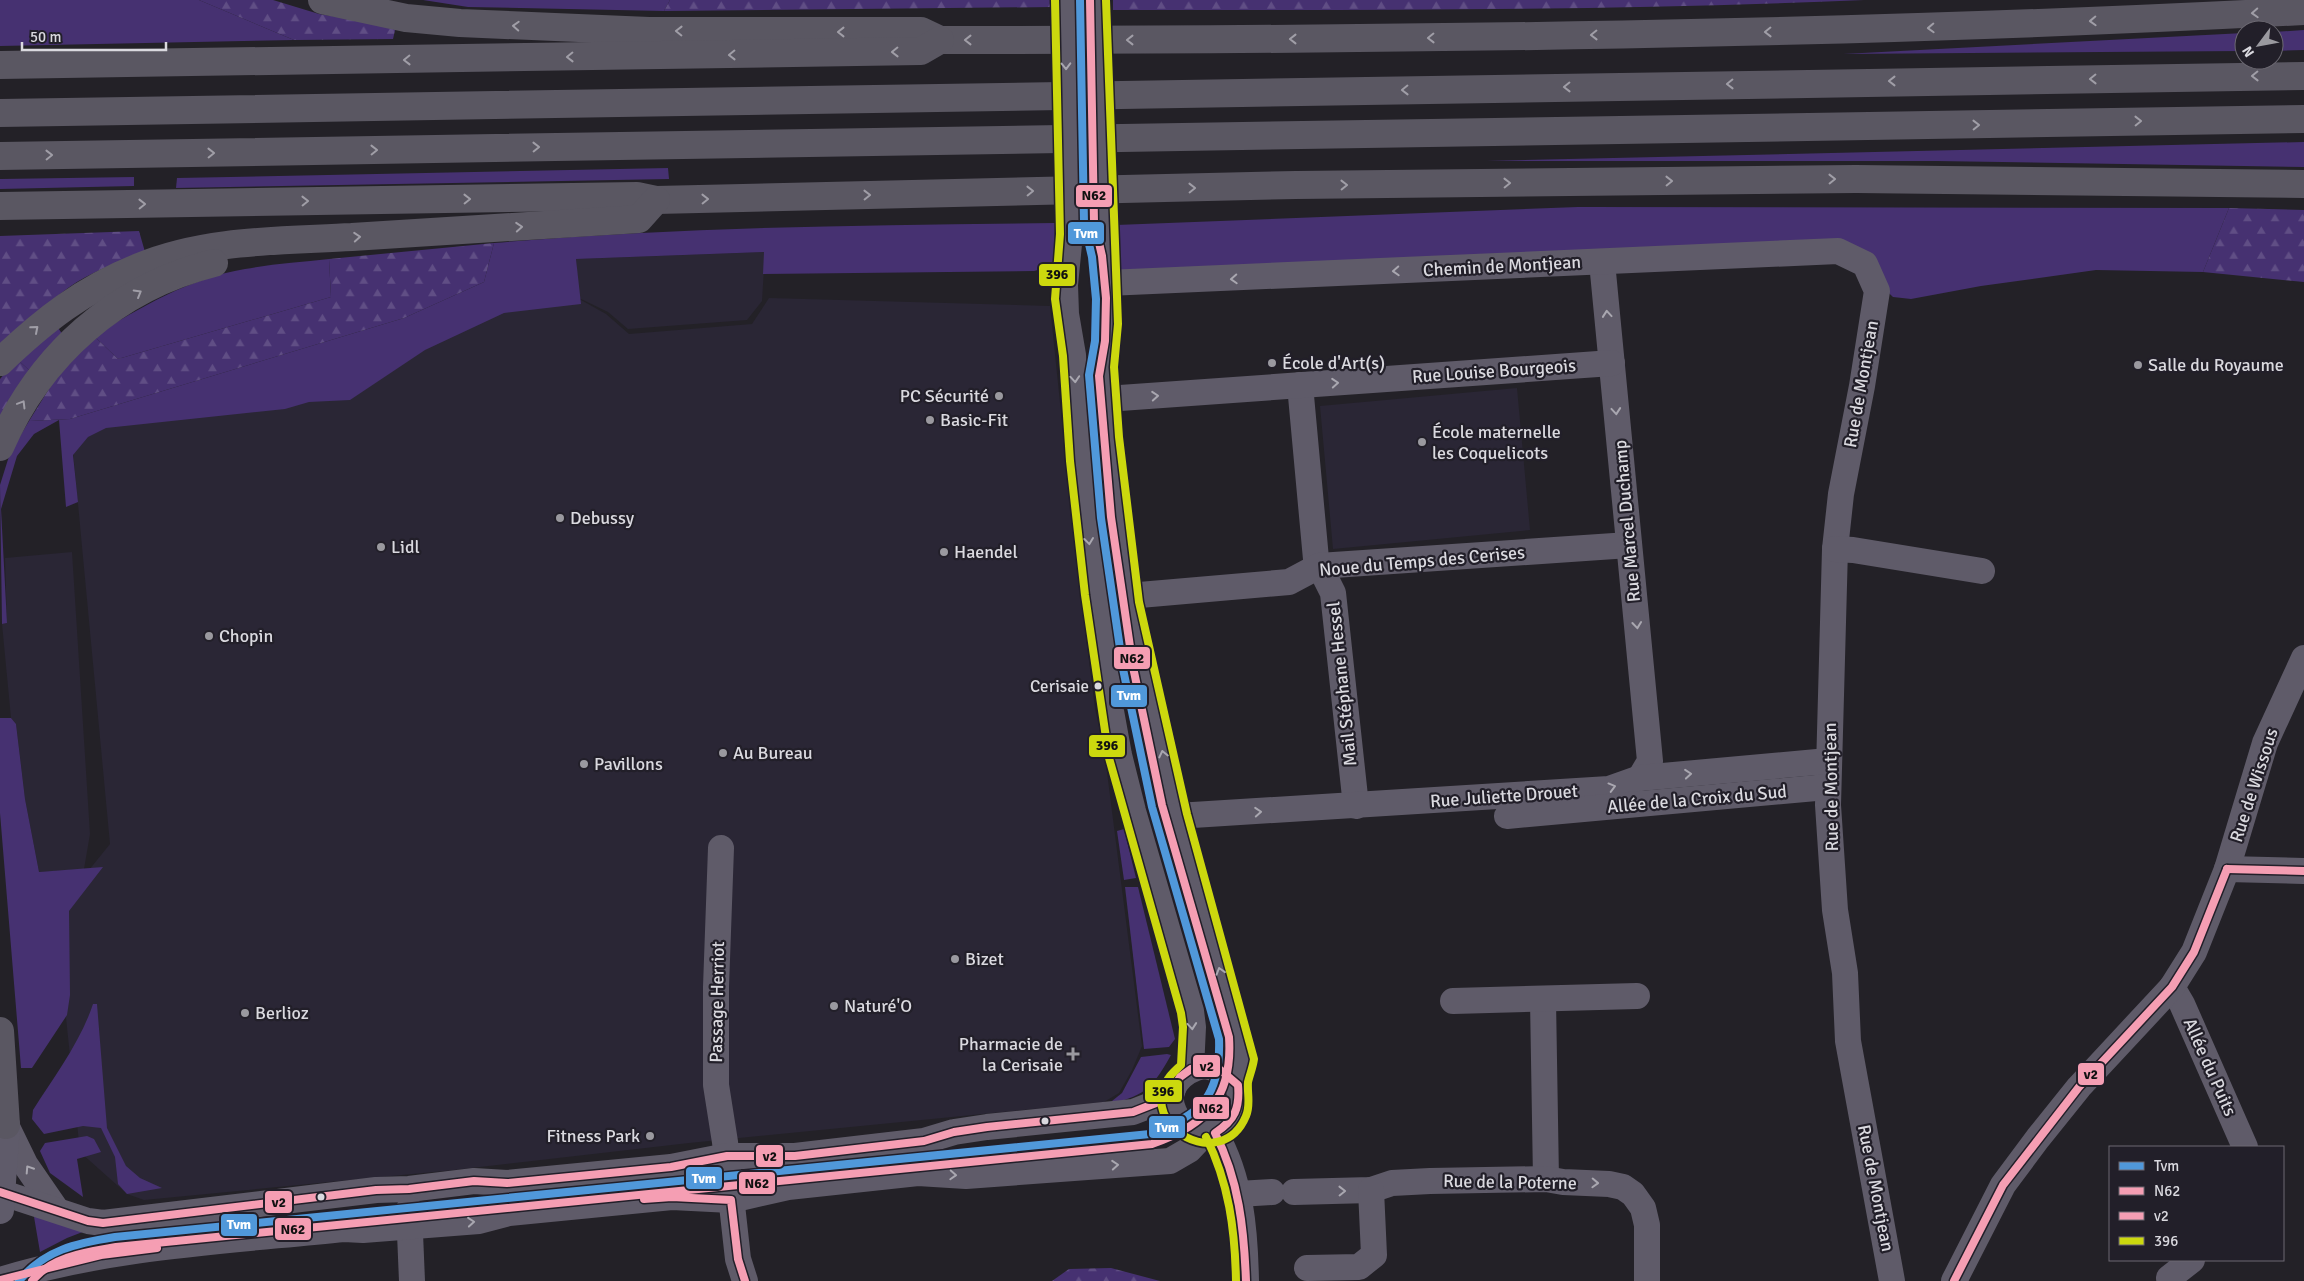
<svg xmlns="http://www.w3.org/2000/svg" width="2304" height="1281" font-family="Signika,sans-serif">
<defs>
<pattern id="forest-firs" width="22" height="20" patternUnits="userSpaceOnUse" patternTransform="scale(1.25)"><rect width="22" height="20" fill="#463171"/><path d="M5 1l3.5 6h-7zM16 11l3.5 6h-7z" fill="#604e85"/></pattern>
</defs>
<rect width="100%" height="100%" fill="#232127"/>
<g fill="#2a2635">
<path d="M 765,252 L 762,301 L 747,320 L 628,329 L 608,312 L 579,298 L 576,259 Z"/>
<path d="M 769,298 L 1050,306 L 1076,557 L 1095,709 L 1104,749 L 1142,1046 L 1132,1070 L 1119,1093 L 1104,1102 L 689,1143 L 454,1170 L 144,1200 L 127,1194 L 80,1152 L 55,912 L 110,844 L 70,419 L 495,309 L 581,300 L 606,314 L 629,334 L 752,324 Z"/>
<path d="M 1517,388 L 1530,530 L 1333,549 L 1320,406 Z"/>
<path d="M 72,552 L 90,834 L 84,869 L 39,872 L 25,799 L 16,724 L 11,718 L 2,624 L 7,623 L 5,558 Z"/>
</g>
<g fill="#463171">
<path d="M 0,0 L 199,0 L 294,40 L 0,46 Z"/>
<path d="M 423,0 L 670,0 L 664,11 L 468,7 Z"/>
<path d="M 2304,30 L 2304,50 L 2274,51 L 2274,32 Z"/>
<path d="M 2244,33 L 2244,51 L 1843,54 Z"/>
<path d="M 2304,142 L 2304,167 L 1936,161 L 1486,161 Z"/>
<path d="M 668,168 L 669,179 L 176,188 L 177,178 Z"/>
<path d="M 134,177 L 134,186 L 0,189 L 0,179 Z"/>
<path d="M 1578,207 L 2229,208 L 2203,272 L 2096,270 L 1981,286 L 1911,299 L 1893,297 L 1844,250 L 1118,274 L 1116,225 Z"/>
<path d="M 1055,223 L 1054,266 L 1034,271 L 763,274 L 764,252 L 576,259 L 581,304 L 504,313 L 425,350 L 350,400 L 309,402 L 285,409 L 106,428 L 88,437 L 73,455 L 78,502 L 66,507 L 59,420 L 34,434 L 17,456 L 1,509 L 7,623 L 2,624 L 0,485 L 10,453 L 29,421 L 70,419 L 404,318 L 484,282 L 494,243 C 681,227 867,225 1055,223 Z"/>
<path d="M 329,259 L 331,297 L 118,359 L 94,336 C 141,307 190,278 245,269 C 272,264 301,262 329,259 Z"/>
<path d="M 56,325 L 63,335 L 31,372 L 17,359 Z"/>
<path d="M 0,718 L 11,718 L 16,724 L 25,799 L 39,872 L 103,867 L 69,911 L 70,995 L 67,1015 L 32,1068 L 21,1068 L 0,813 Z"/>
<path d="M 1124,829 L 1136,878 L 1124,880 L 1117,831 Z"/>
<path d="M 1125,887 L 1138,887 L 1175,1039 L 1169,1047 L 1144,1049 Z"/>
<path d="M 93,1004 L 97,1004 L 107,1128 L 126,1166 L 140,1178 L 162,1188 L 127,1194 L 118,1184 L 115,1157 L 101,1128 L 83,1126 L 44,1134 L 32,1119 L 33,1110 C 54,1077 81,1041 93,1004 Z"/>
<path d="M 1167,1054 L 1171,1055 C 1154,1085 1146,1096 1112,1103 L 1112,1101 L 1122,1093 L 1141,1057 Z"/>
<path d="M 87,1136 L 94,1139 L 101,1152 L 77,1159 L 83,1197 L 50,1173 L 40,1151 L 45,1143 Z"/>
<path d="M 33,1211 L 93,1228 L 67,1238 L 40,1252 Z"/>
</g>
<g fill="url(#forest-firs)">
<path d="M 199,0 L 273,0 L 319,14 L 396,26 L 393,39 L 294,40 Z"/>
<path d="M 670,0 L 1051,0 L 1053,7 L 664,11 Z"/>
<path d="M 1113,0 L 1864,0 C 1614,11 1363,10 1113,10 Z"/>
<path d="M 2229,208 L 2304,210 L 2304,282 L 2203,272 Z"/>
<path d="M 139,231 L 145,252 C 119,262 92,271 68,288 C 44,305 21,329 0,350 L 0,236 Z"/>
<path d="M 494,243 L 484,282 L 404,318 L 70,419 L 29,421 L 57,376 L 94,336 L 118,359 L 331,297 L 329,259 Z"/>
<path d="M 17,359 L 31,372 L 0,422 L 0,379 Z"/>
<path d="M 1111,1268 L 1160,1281 L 1052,1281 L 1069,1269 Z"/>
</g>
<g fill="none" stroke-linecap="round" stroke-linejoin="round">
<g stroke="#5f5b69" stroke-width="26">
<path d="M 1105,232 L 1108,324 L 1104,367 L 1109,438 L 1129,604 L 1177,816 L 1244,1060 L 1238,1085"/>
<path d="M 1070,234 L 1065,285 L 1066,314 L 1073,355 L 1086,524 L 1111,711 L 1119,755 L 1133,811 L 1191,1011 L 1193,1027 L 1191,1069"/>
<path d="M 1602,262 L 1650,761 L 1640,778"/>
<path d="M 1107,283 L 1838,251 L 1865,264 L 1877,291 L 1862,386 L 1841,494 L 1835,549 L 1828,805 L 1835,910 L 1845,973 L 1848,1041 L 1892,1281"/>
<path d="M 1300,385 L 1316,559 L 1333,593 L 1356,806"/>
<path d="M 1106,399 L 1612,363"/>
<path d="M 1835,549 L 1853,550 L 1982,571"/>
<path d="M 1128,596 L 1289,582 L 1319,566 L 1629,545"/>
<path d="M 1177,816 L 1609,789 L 1640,778 L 1828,761"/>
<path d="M 1507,816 L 1827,787"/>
<path d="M 721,848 L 716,987 L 716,1085 L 725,1142 L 738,1259 L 745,1281"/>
<path d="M 2227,869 L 2304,871"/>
<path d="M 2172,987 L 2182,1004 L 2245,1147"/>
<path d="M 1543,1000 L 1546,1179"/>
<path d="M 1453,1001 L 1637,996"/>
<path d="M 1204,1066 C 1287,1081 1204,1178 1174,1112 C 1163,1088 1183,1070 1204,1066 Z"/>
<path d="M 6,1125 L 25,1164 L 56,1209"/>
<path d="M 1215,1133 C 1241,1179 1245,1230 1246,1281"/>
<path d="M 0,1192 L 88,1221 L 103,1223 L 376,1190 L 409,1189 L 474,1181 L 507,1183 L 671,1167 L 727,1156 L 795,1156 L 924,1141 L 954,1132 L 987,1127 L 1133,1112 L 1156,1103 L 1173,1089"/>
<path d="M 1294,1192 L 1371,1190 L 1392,1183 L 1430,1181 L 1546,1179 L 1563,1182 L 1609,1184 L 1623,1187 L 1633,1194 L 1643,1208 L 1647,1225 L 1647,1281"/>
<path d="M 1238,1194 L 1272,1192"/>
<path d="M 409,1209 L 412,1281"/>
<path d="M 1307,1268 L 1359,1267 L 1374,1255 L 1371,1190"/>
<path d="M 2169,1278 L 2192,1260"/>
<path d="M 0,1280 C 112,1246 228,1241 344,1229 L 363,1230 L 479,1221 L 509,1213 L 672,1197 L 731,1200 L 788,1187 L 918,1173 L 966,1176 L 1170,1161 L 1189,1150 L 1204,1134"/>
<path d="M 1954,1281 L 2003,1185 L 2038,1138 L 2079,1087 L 2172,987 L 2194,952 L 2227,869 L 2265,743 L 2304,658"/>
</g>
<path stroke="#5f5b6a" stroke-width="28" d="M 0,1210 L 6,1125"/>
<g stroke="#5a5762" stroke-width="28">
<path d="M 322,0 L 406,18 L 460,23 L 649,31 L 921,31 L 940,40 C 1395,40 1850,35 2304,11"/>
<path d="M 0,65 L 921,51 L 940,40"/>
<path d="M 0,113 L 2304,76"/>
<path d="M 0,156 L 2304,119"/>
<path d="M 0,206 L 637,196 L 656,200 L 1296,185 L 1856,179 L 2304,184"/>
<path d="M 0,362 C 44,320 82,290 139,267 C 206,239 282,241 352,237 C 448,231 544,225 639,219 L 656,200"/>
<path d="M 0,447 C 40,355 115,288 214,263"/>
<path d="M 0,1031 L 6,1125"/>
</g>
<g stroke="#5f5b69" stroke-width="26">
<path d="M 1065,0 L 1070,234"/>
<path d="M 1096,0 L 1105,232"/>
</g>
<defs>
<path id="bus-1" d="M 19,1281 C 44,1250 77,1243 115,1237 L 1150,1134 C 1202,1114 1221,1096 1219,1039 L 1152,807 L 1123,669 L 1101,518 L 1089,375 L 1095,341 L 1096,299 L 1092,257 L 1084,223 L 1080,0"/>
<path id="bus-2" d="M 32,1281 C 52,1256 87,1252 116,1247 L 1152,1144 C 1207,1125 1233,1097 1229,1037 L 1162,805 L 1133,667 L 1111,517 L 1099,376 L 1105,341 L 1106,298 L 1102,256 L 1094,221 L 1090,0"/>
<g id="bus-3">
<path d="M 2227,869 L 2304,871"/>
<path d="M 0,1192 L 88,1221 L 103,1223 L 376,1190 L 409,1189 L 474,1181 L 507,1183 L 671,1167 L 727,1156 L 795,1156 L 924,1141 L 954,1132 L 987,1127 L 1133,1112 L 1156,1103 L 1173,1089 L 1180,1077 L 1191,1069 L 1204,1066 L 1218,1068 L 1238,1085 C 1240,1108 1235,1120 1215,1133 C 1239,1180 1244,1229 1246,1281"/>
<path d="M 644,1199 L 672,1197 L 731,1200 L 738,1259 L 745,1281"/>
<path d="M 0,1280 L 101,1255 L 157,1248"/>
<path d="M 1954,1281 L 2003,1185 L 2079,1087 L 2172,987 L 2194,952 L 2227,869"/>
</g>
<g id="bus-4">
<path d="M 1055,0 L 1060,234 L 1055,299 L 1063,356 L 1070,461 L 1085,595 L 1109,758 L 1181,1013 L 1183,1027 L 1181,1065 C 1177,1069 1171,1074 1168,1079 C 1137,1127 1222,1174 1246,1116 C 1251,1105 1247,1093 1248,1082 C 1250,1074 1253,1067 1254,1059 L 1187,814 L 1139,602 L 1119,437 L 1114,367 L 1118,324 L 1106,0"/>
<path d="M 1206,1137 C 1229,1183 1235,1230 1236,1281"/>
</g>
</defs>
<use href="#bus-1" stroke="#221f29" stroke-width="11"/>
<use href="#bus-2" stroke="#221f29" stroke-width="11"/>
<use href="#bus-3" stroke="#221f29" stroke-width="11"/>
<use href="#bus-4" stroke="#221f29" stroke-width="11"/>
<use href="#bus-1" stroke="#5098da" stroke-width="8"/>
<use href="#bus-2" stroke="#f59eb3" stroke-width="8"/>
<use href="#bus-3" stroke="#f59eb3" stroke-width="8"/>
<use href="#bus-4" stroke="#ccd80e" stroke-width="8"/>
</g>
<defs><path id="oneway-chevron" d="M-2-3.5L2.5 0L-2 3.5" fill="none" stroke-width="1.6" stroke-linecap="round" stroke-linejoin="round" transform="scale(1.25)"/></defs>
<g stroke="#a09ea7">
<use href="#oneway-chevron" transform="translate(2255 13) rotate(177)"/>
<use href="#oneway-chevron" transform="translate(2093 21) rotate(178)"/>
<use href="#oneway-chevron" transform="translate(516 26) rotate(-177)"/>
<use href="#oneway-chevron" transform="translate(1931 28) rotate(178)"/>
<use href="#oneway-chevron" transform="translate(679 31) rotate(-179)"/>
<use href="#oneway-chevron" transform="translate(841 32) rotate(180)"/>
<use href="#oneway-chevron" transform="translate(1768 32) rotate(179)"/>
<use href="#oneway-chevron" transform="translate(1594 35) rotate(179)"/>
<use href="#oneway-chevron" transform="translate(1431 38) rotate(179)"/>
<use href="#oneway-chevron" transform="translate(1293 39) rotate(180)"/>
<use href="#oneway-chevron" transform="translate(968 40) rotate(180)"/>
<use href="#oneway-chevron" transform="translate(1130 40) rotate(180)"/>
<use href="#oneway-chevron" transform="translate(895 52) rotate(179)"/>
<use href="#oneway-chevron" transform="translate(732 55) rotate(179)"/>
<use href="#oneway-chevron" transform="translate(570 57) rotate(179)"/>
<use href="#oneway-chevron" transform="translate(407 60) rotate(179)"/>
<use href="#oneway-chevron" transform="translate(2255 76) rotate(179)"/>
<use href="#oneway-chevron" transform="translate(2093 79) rotate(179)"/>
<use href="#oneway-chevron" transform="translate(1892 81) rotate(180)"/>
<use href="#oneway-chevron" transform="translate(1730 84) rotate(179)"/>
<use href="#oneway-chevron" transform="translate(1567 87) rotate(179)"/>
<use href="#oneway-chevron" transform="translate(1405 90) rotate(179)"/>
<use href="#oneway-chevron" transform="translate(2138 121) rotate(-1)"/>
<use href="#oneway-chevron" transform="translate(1976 125) rotate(-1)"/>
<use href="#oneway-chevron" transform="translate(536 147) rotate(-1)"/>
<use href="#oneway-chevron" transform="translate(374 150) rotate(-1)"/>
<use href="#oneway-chevron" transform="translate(211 153) rotate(-1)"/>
<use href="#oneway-chevron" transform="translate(49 155) rotate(-1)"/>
<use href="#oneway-chevron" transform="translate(1832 179) rotate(-1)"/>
<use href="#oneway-chevron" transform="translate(1669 181) rotate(-1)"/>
<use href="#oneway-chevron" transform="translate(1507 183) rotate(-1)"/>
<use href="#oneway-chevron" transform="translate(1344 185) rotate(-1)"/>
<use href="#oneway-chevron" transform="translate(1192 188) rotate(-1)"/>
<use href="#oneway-chevron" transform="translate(1030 191) rotate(-1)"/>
<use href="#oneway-chevron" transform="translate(867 195) rotate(-1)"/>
<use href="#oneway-chevron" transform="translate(467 199) rotate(-1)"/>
<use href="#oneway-chevron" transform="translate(705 199) rotate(-1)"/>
<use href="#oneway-chevron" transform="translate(305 201) rotate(-1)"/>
<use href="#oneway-chevron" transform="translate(142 204) rotate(-1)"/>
<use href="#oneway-chevron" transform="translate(519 227) rotate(-4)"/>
<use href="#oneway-chevron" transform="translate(357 237) rotate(-4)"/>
<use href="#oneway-chevron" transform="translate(138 293) rotate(-30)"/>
<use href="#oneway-chevron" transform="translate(35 329) rotate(-41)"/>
<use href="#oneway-chevron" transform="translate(22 404) rotate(-59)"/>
</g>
<g stroke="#a9a7b0">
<use href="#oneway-chevron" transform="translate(1066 66) rotate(89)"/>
<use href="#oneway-chevron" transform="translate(1396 271) rotate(177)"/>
<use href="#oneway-chevron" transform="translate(1234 279) rotate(177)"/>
<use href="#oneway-chevron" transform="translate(1607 314) rotate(-95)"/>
<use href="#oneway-chevron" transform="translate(1075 379) rotate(86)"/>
<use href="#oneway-chevron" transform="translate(1335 383) rotate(-4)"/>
<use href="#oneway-chevron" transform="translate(1155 396) rotate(-4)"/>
<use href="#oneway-chevron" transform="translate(1616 411) rotate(85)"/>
<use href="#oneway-chevron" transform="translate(1089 541) rotate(83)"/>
<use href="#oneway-chevron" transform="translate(1637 625) rotate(84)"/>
<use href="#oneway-chevron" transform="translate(1163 754) rotate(-103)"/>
<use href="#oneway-chevron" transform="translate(1688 774) rotate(-5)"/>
<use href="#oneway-chevron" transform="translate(1612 787) rotate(-15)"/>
<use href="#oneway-chevron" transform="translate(1258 812) rotate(-4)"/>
<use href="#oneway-chevron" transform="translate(1220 971) rotate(-107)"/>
<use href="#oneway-chevron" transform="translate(1192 1026) rotate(85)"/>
<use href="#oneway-chevron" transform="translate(1115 1165) rotate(-4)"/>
<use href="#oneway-chevron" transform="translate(29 1169) rotate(-123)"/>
<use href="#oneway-chevron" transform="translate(953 1175) rotate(3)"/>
<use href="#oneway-chevron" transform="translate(1595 1183) rotate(2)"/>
<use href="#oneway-chevron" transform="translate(1342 1191) rotate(-1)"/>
<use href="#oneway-chevron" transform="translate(471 1222) rotate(-5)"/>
</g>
<g fill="#9a999f" stroke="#221f29" stroke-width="2">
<circle cx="1272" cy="363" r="5"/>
<circle cx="2138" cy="365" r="5"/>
<circle cx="999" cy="396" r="5"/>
<circle cx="930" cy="420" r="5"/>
<circle cx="1422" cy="442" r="5"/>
<circle cx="560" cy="518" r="5"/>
<circle cx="381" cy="547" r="5"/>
<circle cx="944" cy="552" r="5"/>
<circle cx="209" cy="636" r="5"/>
<circle cx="723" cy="753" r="5"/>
<circle cx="584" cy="764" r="5"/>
<circle cx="955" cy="959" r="5"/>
<circle cx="834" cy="1006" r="5"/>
<circle cx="245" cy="1013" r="5"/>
<path d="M1070.5 1046.5h5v5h5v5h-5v5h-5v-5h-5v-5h5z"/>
<circle cx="650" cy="1136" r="5"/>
</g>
<g fill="#dad9df" stroke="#221f29" stroke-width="2">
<circle cx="1098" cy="686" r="4.5"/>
<circle cx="1045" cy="1121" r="4.5"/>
<circle cx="321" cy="1197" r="4.5"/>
</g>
<g text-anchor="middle" stroke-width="4.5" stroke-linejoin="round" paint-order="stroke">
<g font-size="17" fill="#dad9df" stroke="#221f29" text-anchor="end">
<text x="1089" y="692">Cerisaie</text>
</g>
<g font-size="18" fill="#dad9df" stroke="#221f29">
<text transform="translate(1502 266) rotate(-3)" y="6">Chemin de Montjean</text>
<text transform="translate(1494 371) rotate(-4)" y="6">Rue Louise Bourgeois</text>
<text transform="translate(1861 384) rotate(-80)" y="6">Rue de Montjean</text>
<text transform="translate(1627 521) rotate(-95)" y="6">Rue Marcel Duchamp</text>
<text transform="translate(1422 561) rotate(-5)" y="6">Noue du Temps des Cerises</text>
<text transform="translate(1342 684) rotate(-96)" y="6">Mail Stéphane Hessel</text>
<text transform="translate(2254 785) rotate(-72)" y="6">Rue de Wissous</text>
<text transform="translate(1831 787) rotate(-91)" y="6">Rue de Montjean</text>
<text transform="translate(1504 796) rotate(-4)" y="6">Rue Juliette Drouet</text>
<text transform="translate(1697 799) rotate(-5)" y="6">Allée de la Croix du Sud</text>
<text transform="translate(717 1002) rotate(-89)" y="6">Passage Herriot</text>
<text transform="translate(2210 1067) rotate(66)" y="6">Allée du Puits</text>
<text transform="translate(1510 1182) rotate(1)" y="6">Rue de la Poterne</text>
<text transform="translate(1876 1188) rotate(79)" y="6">Rue de Montjean</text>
</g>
<g font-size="18" fill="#dad9df" stroke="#221f29" text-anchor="start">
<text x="1282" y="369">École d'Art(s)</text>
<text x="2148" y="371">Salle du Royaume</text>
<text x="989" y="402" text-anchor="end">PC Sécurité</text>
<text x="940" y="426">Basic-Fit</text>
<text x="1432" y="438">École maternelle<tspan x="1432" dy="21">les Coquelicots</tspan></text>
<text x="570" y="524">Debussy</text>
<text x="391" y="553">Lidl</text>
<text x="954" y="558">Haendel</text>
<text x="219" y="642">Chopin</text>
<text x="733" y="759">Au Bureau</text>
<text x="594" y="770">Pavillons</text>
<text x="965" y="965">Bizet</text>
<text x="844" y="1012">Naturé'O</text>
<text x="255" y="1019">Berlioz</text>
<text x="1063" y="1050" text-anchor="end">Pharmacie de<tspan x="1063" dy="21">la Cerisaie</tspan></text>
<text x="640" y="1142" text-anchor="end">Fitness Park</text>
</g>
</g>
<g stroke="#221f29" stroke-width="2">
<rect x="1075" y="184" width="38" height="24" rx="5" fill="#f59eb3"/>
<rect x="1067" y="221" width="38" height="24" rx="5" fill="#5098da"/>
<rect x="1038" y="263" width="38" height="24" rx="5" fill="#ccd80e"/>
<rect x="1113" y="646" width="38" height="24" rx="5" fill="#f59eb3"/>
<rect x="1110" y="684" width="38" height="24" rx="5" fill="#5098da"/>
<rect x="1088" y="734" width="38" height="24" rx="5" fill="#ccd80e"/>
<rect x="1192" y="1054" width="29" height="24" rx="5" fill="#f59eb3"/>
<rect x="2077" y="1062" width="28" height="24" rx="5" fill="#f59eb3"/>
<rect x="1144" y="1079" width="39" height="24" rx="5" fill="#ccd80e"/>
<rect x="1192" y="1096" width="38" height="24" rx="5" fill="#f59eb3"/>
<rect x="1148" y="1115" width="38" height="24" rx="5" fill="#5098da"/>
<rect x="755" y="1144" width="29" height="24" rx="5" fill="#f59eb3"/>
<rect x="685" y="1166" width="38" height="24" rx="5" fill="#5098da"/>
<rect x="738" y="1171" width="38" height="24" rx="5" fill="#f59eb3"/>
<rect x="264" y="1190" width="29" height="24" rx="5" fill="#f59eb3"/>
<rect x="220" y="1213" width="38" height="24" rx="5" fill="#5098da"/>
<rect x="274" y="1217" width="38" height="24" rx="5" fill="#f59eb3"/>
</g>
<g font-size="14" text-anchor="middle" font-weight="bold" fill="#fff">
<text x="1086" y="238">Tvm</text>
<text x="1129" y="700">Tvm</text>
<text x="1167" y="1132">Tvm</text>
<text x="704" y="1183">Tvm</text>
<text x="239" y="1229">Tvm</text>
</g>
<g font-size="14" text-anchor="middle" font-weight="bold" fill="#111">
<text x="1094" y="200">N62</text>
<text x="1057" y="279">396</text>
<text x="1132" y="663">N62</text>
<text x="1107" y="750">396</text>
<text x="1207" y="1071">v2</text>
<text x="2091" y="1079">v2</text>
<text x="1163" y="1096">396</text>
<text x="1211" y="1113">N62</text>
<text x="770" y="1161">v2</text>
<text x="757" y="1188">N62</text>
<text x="279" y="1207">v2</text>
<text x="293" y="1234">N62</text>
</g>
<rect x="2109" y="1146" width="175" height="115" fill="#221f29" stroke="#6c6972"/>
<rect x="2119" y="1162" width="25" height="8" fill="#5098da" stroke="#6c6972"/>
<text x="2154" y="1171" font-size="15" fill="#dad9df">Tvm</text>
<rect x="2119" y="1187" width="25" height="8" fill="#f59eb3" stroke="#6c6972"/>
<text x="2154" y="1196" font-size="15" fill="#dad9df">N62</text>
<rect x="2119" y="1212" width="25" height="8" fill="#f59eb3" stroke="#6c6972"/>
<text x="2154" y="1221" font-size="15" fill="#dad9df">v2</text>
<rect x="2119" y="1237" width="25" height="8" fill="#ccd80e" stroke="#6c6972"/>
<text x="2154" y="1246" font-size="15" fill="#dad9df">396</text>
<g transform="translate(2259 45) rotate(238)"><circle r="24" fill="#221f29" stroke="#6c6972"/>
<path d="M0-4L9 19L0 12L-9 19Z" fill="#9a999f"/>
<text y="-8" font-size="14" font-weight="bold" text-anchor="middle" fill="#dad9df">N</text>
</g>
<path d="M22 42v8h144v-8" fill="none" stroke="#dad9df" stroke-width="2.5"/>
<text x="30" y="42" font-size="15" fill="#dad9df" stroke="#221f29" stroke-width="4" paint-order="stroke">50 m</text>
</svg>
